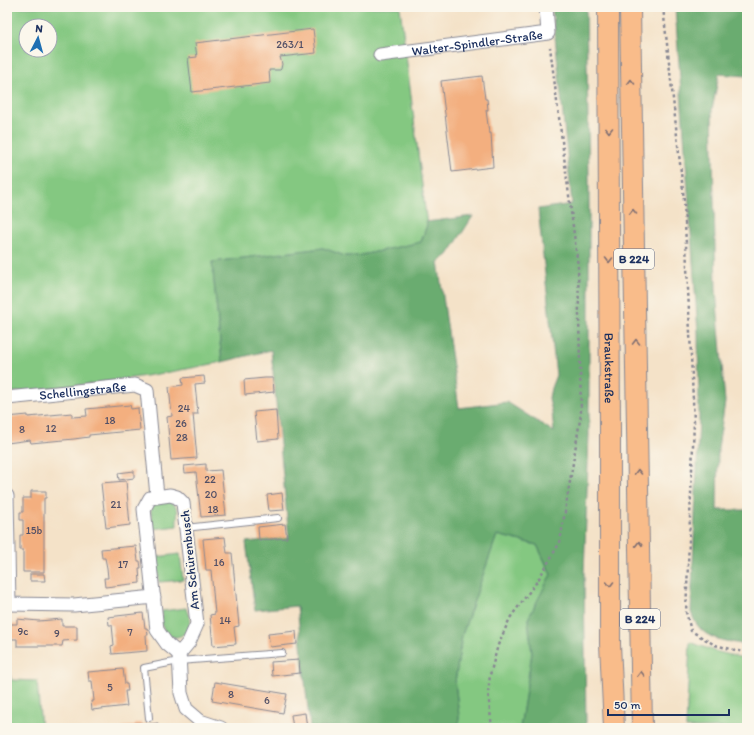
<svg xmlns="http://www.w3.org/2000/svg" width="754" height="735" font-family="Itim,sans-serif">
<rect width="100%" height="100%" fill="#fbf7ec"/>
<filter id="ink" filterUnits="userSpaceOnUse"><feTurbulence type="fractalNoise" baseFrequency=".025" numOctaves="2"/><feDisplacementMap in="SourceGraphic" scale="8" xChannelSelector="R" yChannelSelector="G"/><feConvolveMatrix kernelMatrix="1 2 1 2 8 2 1 2 1" color-interpolation-filters="sRGB"/></filter>
<filter id="wash" filterUnits="userSpaceOnUse"><feTurbulence type="fractalNoise" baseFrequency=".012" numOctaves="4" result="noise"/><feDisplacementMap in="SourceGraphic" scale="16" xChannelSelector="R" yChannelSelector="G"/><feGaussianBlur stdDeviation="0.9" result="paint"/><feColorMatrix in="noise" values="0 0 0 0 0 0 0 0 0 0 0 0 0 0 0 0 0 1.4 0 .05"/><feComposite in="paint" operator="in"/></filter>
<g filter="url(#wash)">
<rect width="100%" height="100%" fill="#f4e2c8"/>
<g fill="#84c881" stroke="#507c70" fill-rule="evenodd">
<path d="M 7,7 L 400,7 L 427,225 L 421,242 L 357,256 L 345,256 L 323,248 L 212,262 L 222,362 C 151,377 79,386 7,393 ZM 26,26 L 50,26 L 50,50 L 26,50 Z"/>
<path d="M 165,500 C 183,506 176,513 177,526 L 153,529 C 152,513 145,505 165,500 Z"/>
<path d="M 497,535 L 537,545 L 551,575 L 528,619 L 532,653 L 520,728 L 458,728 L 459,716 L 455,682 L 462,635 Z"/>
<path d="M 180,554 L 183,580 L 159,582 L 156,557 Z"/>
<path d="M 186,608 C 187,613 191,618 190,623 C 189,635 174,642 166,633 C 162,630 162,623 161,618 L 162,616 L 162,611 Z"/>
<path d="M 690,642 L 714,651 L 747,659 L 747,728 L 686,728 Z"/>
<path d="M 7,663 L 9,663 L 11,680 L 37,681 L 41,728 L 7,728 Z"/>
</g>
<g fill="#6bac6f" stroke="#436e66">
<path d="M 552,7 L 586,7 L 589,179 L 589,434 L 584,574 L 586,728 L 520,728 L 532,653 L 528,619 L 551,574 L 537,545 L 497,535 L 462,635 L 455,682 L 459,716 L 458,728 L 310,728 L 297,606 L 255,610 L 246,542 L 289,538 L 271,350 L 222,362 L 212,262 L 323,248 L 345,256 L 357,256 L 421,242 L 427,225 L 426,222 L 473,216 L 448,255 L 438,262 L 459,408 L 507,402 L 554,432 L 552,412 L 549,398 L 551,388 L 556,375 L 538,209 L 572,204 Z"/>
<path d="M 675,7 L 747,7 L 747,76 L 719,74 L 712,110 L 716,290 L 725,402 L 718,448 L 717,510 L 747,510 L 747,645 C 721,640 700,640 691,612 L 699,418 L 698,332 Z"/>
</g>
<g id="blocks">
<g fill="#f3af7f">
<path d="M 313,29 L 316,53 L 280,57 L 282,64 L 281,69 L 280,70 L 269,70 L 270,83 L 192,92 L 188,58 L 197,57 L 195,43 Z"/>
<path d="M 482,76 L 485,99 L 487,99 L 488,110 L 486,110 L 489,133 L 491,133 L 493,167 L 452,172 L 441,81 Z"/>
<path d="M 204,376 L 205,383 L 195,384 L 198,414 L 193,414 L 197,458 L 171,460 L 167,417 L 172,416 L 169,387 L 183,385 L 182,378 Z"/>
<path d="M 265,378 L 273,378 L 274,392 L 245,395 L 244,380 Z"/>
<path d="M 130,405 L 131,409 L 138,408 L 140,430 L 89,435 L 89,437 L 74,439 L 31,443 L 30,440 L 7,443 L 7,417 L 28,415 L 28,417 L 72,413 L 72,417 L 87,416 L 86,409 Z"/>
<path d="M 276,410 L 278,439 L 257,441 L 254,412 Z"/>
<path d="M 206,464 L 206,471 L 221,470 L 226,515 L 201,517 L 196,472 L 185,473 L 184,466 Z"/>
<path d="M 134,471 L 134,478 L 119,480 L 118,473 Z"/>
<path d="M 126,481 L 130,525 L 106,528 L 101,483 Z"/>
<path d="M 31,491 L 46,491 L 46,498 L 44,498 L 44,572 L 23,572 L 23,550 L 20,550 L 20,535 L 23,535 L 23,520 L 20,520 L 20,512 L 23,512 L 23,498 L 31,498 Z"/>
<path d="M 282,493 L 284,510 L 269,511 L 267,495 Z"/>
<path d="M 285,524 L 287,538 L 259,540 L 258,527 Z"/>
<path d="M 225,537 L 227,553 L 232,553 L 239,626 L 234,627 L 236,644 L 213,646 L 210,615 L 215,614 L 211,570 L 206,570 L 203,539 Z"/>
<path d="M 136,546 L 138,561 L 140,561 L 141,568 L 139,568 L 140,583 L 105,587 L 104,578 L 108,578 L 107,568 L 105,558 L 102,558 L 101,549 Z"/>
<path d="M 30,574 L 44,574 L 45,581 L 30,581 Z"/>
<path d="M 143,613 L 145,628 L 147,628 L 148,635 L 146,635 L 147,651 L 112,654 L 111,646 L 114,645 L 112,625 L 109,625 L 108,617 Z"/>
<path d="M 17,619 L 39,621 L 62,619 L 62,626 L 77,626 L 77,640 L 63,641 L 62,646 L 17,646 L 17,639 L 9,639 L 9,624 L 17,624 Z"/>
<path d="M 296,631 L 297,644 L 270,647 L 268,634 Z"/>
<path d="M 299,660 L 300,673 L 272,676 L 271,662 Z"/>
<path d="M 123,669 L 125,684 L 127,684 L 128,691 L 125,691 L 127,706 L 92,710 L 91,701 L 94,701 L 92,681 L 89,681 L 88,672 Z"/>
<path d="M 215,682 L 287,694 L 283,713 L 212,701 Z"/>
<path d="M 305,713 L 307,728 L 293,728 L 291,715 Z"/>
<path d="M 135,723 L 142,723 L 142,725 L 158,723 L 158,728 L 122,728 L 122,727 L 135,726 Z"/>
</g>
</g>
</g>
<g filter="url(#ink)">
<use href="#blocks" fill-opacity="0" stroke="#888893" stroke-width="1"/>
<g fill="none" stroke-linecap="round" stroke-linejoin="round">
<defs>
<g id="service">
<path d="M 185,528 L 278,518"/>
<path d="M 149,718 L 144,668 L 179,661 L 282,653"/>
</g>
<g id="minor">
<path id="s1" d="M 380,55 L 548,33 L 546,7"/>
<path id="s2" d="M 7,398 L 135,385 L 147,390 L 157,496"/>
<path d="M 170,495 L 177,497 L 183,503 L 197,624 L 189,642 L 179,654 L 167,644 L 157,630 L 144,509 L 150,498 Z"/>
<path d="M 7,496 L 9,604 L 74,605 L 154,597"/>
<path d="M 179,654 L 181,693 L 186,709 L 200,721 L 221,728"/>
</g>
<g id="primary">
<path id="s3" d="M 608,7 L 610,433 L 610,644 L 614,728"/>
<path d="M 630,7 L 642,728"/>
</g>
</defs>
<use href="#service" stroke="#888893" stroke-width="8"/>
<use href="#minor" stroke="#888893" stroke-width="15"/>
<use href="#primary" stroke="#888893" stroke-width="22"/>
<g stroke="#888893" stroke-width="2.5" stroke-dasharray="3 3" stroke-linecap="butt">
<path d="M 663,7 L 684,200 L 694,422 L 686,612 L 691,631 L 715,645 L 747,653"/>
<path d="M 492,728 L 488,693 L 490,675 L 498,645 L 510,618 L 538,580 L 560,542 L 581,414 L 578,266 L 550,47"/>
</g>
<use href="#service" stroke="#fff" stroke-width="6"/>
<use href="#minor" stroke="#fff" stroke-width="13"/>
<use href="#primary" stroke="#f9bc8a" stroke-width="20"/>
</g>
<defs><path id="oneway-chevron" d="M-2-3.5L2.5 0L-2 3.5" fill="none" stroke-width="1.6" stroke-linecap="round" stroke-linejoin="round"/></defs>
<g stroke="#7f6e72">
<use href="#oneway-chevron" transform="translate(631 82) rotate(-91)"/>
<use href="#oneway-chevron" transform="translate(609 130) rotate(90)"/>
<use href="#oneway-chevron" transform="translate(633 212) rotate(-91)"/>
<use href="#oneway-chevron" transform="translate(609 260) rotate(90)"/>
<use href="#oneway-chevron" transform="translate(636 342) rotate(-91)"/>
<use href="#oneway-chevron" transform="translate(638 472) rotate(-91)"/>
<use href="#oneway-chevron" transform="translate(639 544) rotate(-91)"/>
<use href="#oneway-chevron" transform="translate(610 584) rotate(90)"/>
<use href="#oneway-chevron" transform="translate(641 674) rotate(-91)"/>
</g>
</g>
<g text-anchor="middle" stroke-width="4" stroke-linejoin="round" paint-order="stroke">
<g font-size="11" fill="#514f66">
<text x="290" y="48">263/1</text>
<text x="184" y="412">24</text>
<text x="110" y="424">18</text>
<text x="181" y="427">26</text>
<text x="51" y="432">12</text>
<text x="22" y="433">8</text>
<text x="182" y="441">28</text>
<text x="210" y="483">22</text>
<text x="211" y="498">20</text>
<text x="116" y="508">21</text>
<text x="213" y="513">18</text>
<text x="34" y="534">15b</text>
<text x="219" y="566">16</text>
<text x="123" y="568">17</text>
<text x="225" y="624">14</text>
<text x="23" y="635">9c</text>
<text x="130" y="636">7</text>
<text x="57" y="637">9</text>
<text x="110" y="691">5</text>
<text x="231" y="698">8</text>
<text x="267" y="704">6</text>
</g>
<g fill="#fbf7ec" stroke="#5e6b89" stroke-width="1">
<rect x="614" y="249" width="40" height="20" rx="3"/>
<rect x="620" y="609" width="40" height="20" rx="3"/>
</g>
<g font-size="12" font-weight="bold" fill="#1b2f5e">
<text x="634" y="263">B 224</text>
<text x="640" y="623">B 224</text>
</g>
<g font-size="13" fill="#1b2f5e" stroke="#fbf7ec">
<text dy="5" stroke="none"><textPath href="#s1" startOffset="98">Walter-Spindler-Straße</textPath></text>
<text dy="5" stroke="none"><textPath href="#s3" startOffset="361">Braukstraße</textPath></text>
<text dy="5" stroke="none"><textPath href="#s2" startOffset="76">Schellingstraße</textPath></text>
<text transform="translate(189 560) rotate(-96)" y="5">Am Schürenbusch</text>
</g>
</g>
<rect width="754" height="735" fill="none" stroke="#fbf7ec" stroke-width="24"/>
<g transform="translate(38 38) rotate(6)"><circle r="19" fill="#fbf7ec" stroke="#a1a7b3"/>
<path d="M0-3L7 15L0 10L-7 15Z" fill="#1f6fb2"/>
<text y="-6" font-size="11" font-weight="bold" text-anchor="middle" fill="#1b2f5e">N</text>
</g>
<path d="M608 709v6h121v-6" fill="none" stroke="#1b2f5e" stroke-width="2"/>
<text x="614" y="709" font-size="12" fill="#1b2f5e" stroke="#fbf7ec" stroke-width="3" paint-order="stroke">50 m</text>
</svg>
